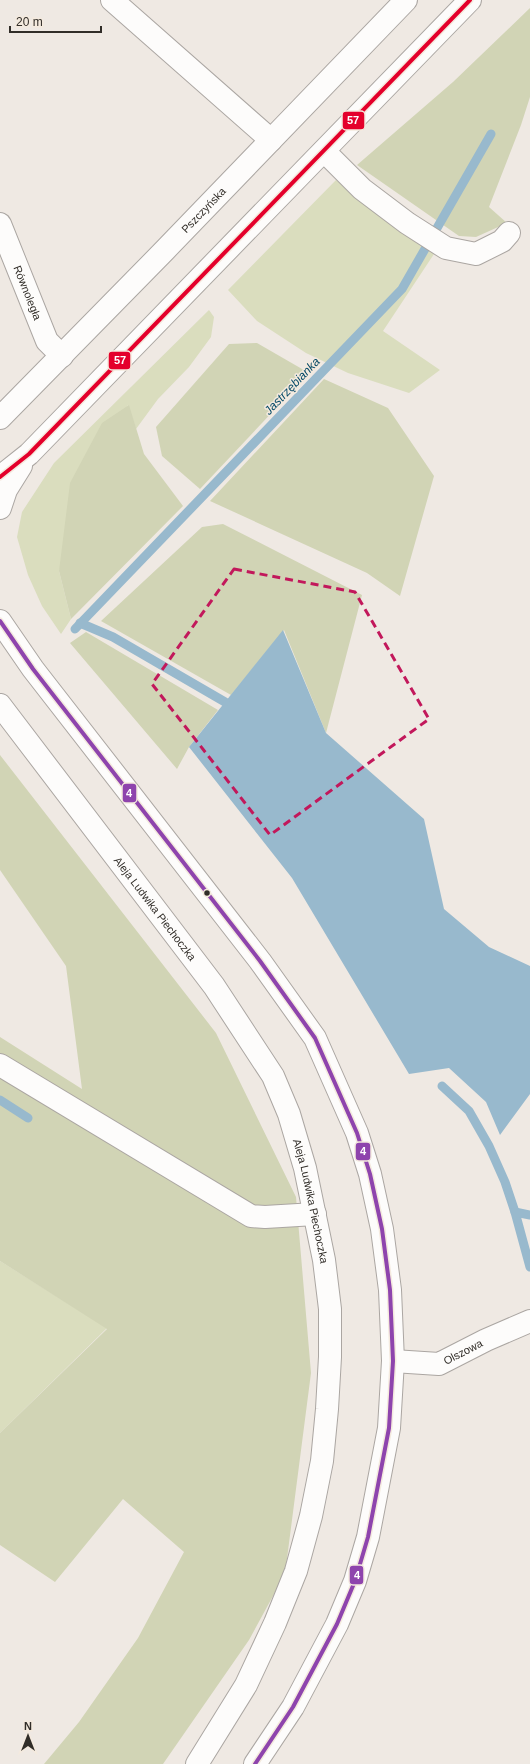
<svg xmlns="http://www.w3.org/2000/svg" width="530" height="1764" font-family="Helvetica,sans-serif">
<rect width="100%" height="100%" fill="#efe9e3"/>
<g fill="#daddbe">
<path d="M 336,180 L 434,254 L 383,331 L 440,370 L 409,393 L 348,373 L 306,353 L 257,321 L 228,290 Z"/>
<path d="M 209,310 L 214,317 L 211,337 L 189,367 L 158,399 L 136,429 L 128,405 L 59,571 L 71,619 L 61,634 L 42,606 L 28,575 L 17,537 L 22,512 L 54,463 Z"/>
<path d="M 0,1261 L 107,1328 L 0,1433 Z"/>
</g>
<g fill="#d1d4b5">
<path d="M 530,8 L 530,97 L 521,125 L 489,207 L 507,223 L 476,237 L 459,236 L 357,165 L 453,82 Z"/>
<path d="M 257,343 L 309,373 L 200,489 L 162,456 L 156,427 L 229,344 Z"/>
<path d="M 324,379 L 388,408 L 434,476 L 400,596 L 367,573 L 210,501 Z"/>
<path d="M 129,405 L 144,454 L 183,506 L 71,619 L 59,571 L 70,483 L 102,423 Z"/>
<path d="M 223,524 L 362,595 L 326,733 L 284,630 L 231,695 L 101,621 L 202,527 Z"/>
<path d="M 86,632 L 218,710 L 189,747 L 177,769 L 70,643 Z"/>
<path d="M 0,755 L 216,1033 L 296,1197 L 311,1373 L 285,1574 L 249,1640 L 163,1764 L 44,1764 L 79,1722 L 138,1638 L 184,1552 L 123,1499 L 55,1582 L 0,1545 L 0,1433 L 107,1329 L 0,1261 L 0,1037 L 82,1089 L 66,966 L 0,870 Z"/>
</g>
<path fill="#98b9cd" d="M 283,630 L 326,733 L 424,819 L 444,909 L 489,947 L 530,966 L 530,1094 L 500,1135 L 486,1102 L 449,1068 L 409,1074 L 292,878 L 189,747 Z"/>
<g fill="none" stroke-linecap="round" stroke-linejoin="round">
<g stroke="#98b9cd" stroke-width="9">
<path d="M 80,623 L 113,637 L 225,702"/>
<path d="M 75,629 L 402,289 L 491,134"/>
<path d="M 442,1086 L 469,1111 L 489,1146 L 505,1182 L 515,1212 L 530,1267"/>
<path d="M 0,1100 L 28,1118"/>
<path d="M 515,1212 L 530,1215"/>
</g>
<defs>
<g id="minor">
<path d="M 112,0 L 271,140"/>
<path d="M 324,151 L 362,189 L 407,223 L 446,248 L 476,254 L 502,241 L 509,233"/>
<path id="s1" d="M 0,224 L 47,341 L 62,356"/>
<path d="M 0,1065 L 251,1216 L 265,1217 L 315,1214"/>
<path id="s2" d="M 393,1361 L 439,1364 L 486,1340 L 530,1321"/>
</g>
<g id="secondary">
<path id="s3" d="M 0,418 L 165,250 L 406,0"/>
<path d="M 0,477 L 29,454 L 470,0"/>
<path d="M 0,508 L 6,490 L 21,466"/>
<path d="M 0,621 L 33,669 L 260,961 L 315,1038 L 357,1133 L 370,1174 L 382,1229 L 390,1290 L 393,1361 L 389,1428 L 368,1537 L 355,1581 L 337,1624 L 293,1707 L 255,1764"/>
<path id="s4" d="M 0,705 L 214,986 L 273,1076 L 289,1114 L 305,1168 L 324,1260 L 330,1309 L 330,1357 L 327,1409 L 322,1461 L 311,1516 L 296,1571 L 275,1623 L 246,1685 L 197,1764"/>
</g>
</defs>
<use href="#minor" stroke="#aba6a2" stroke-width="24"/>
<use href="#secondary" stroke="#aba6a2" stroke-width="24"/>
<use href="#minor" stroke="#fdfcfb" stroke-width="22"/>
<use href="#secondary" stroke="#fdfcfb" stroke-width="22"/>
<defs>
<path id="bus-1" d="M 0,621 L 33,669 L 260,961 L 315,1038 L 357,1133 L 370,1174 L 382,1229 L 390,1290 L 393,1361 L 389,1428 L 368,1537 L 355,1581 L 337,1624 L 293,1707 L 255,1764"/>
<path id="bus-2" d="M 0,477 L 29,454 L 470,0"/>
</defs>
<use href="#bus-1" stroke="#f4eade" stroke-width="7"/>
<use href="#bus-2" stroke="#f4eade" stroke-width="7"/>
<use href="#bus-1" stroke="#8e44ad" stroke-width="4"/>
<use href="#bus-2" stroke="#e4002b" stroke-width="4"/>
</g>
<path fill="none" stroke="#c2185b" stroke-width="3" stroke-dasharray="8 5" stroke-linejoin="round" d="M 234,569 L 355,592 L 429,719 L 270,835 L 152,684 Z"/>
<circle fill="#312d28" stroke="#f4eade" stroke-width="1.5" cx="207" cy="893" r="3.5"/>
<g text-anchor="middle" stroke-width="3" stroke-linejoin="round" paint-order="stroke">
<g font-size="11" fill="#312d28" stroke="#f4eade">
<text dy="4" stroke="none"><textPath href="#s3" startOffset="291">Pszczyńska</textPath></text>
<text dy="4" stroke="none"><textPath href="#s1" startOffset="74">Równoległa</textPath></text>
<text dy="4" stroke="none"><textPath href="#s4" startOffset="256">Aleja Ludwika Piechoczka</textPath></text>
<text dy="4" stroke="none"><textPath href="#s4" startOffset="592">Aleja Ludwika Piechoczka</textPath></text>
<text dy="4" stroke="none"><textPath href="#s2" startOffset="73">Olszowa</textPath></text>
</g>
<g font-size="12" font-style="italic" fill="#044967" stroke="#f4eade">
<text transform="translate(292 386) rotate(-46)" y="4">Jastrzębianka</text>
</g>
</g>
<g stroke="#f4eade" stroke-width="1.5">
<rect x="342" y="111" width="23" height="19" rx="4" fill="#e4002b"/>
<rect x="108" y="351" width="23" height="19" rx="4" fill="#e4002b"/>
<rect x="122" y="783" width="15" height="20" rx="4" fill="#8e44ad"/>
<rect x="355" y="1142" width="16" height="19" rx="4" fill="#8e44ad"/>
<rect x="349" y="1565" width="15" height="20" rx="4" fill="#8e44ad"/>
</g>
<g font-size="11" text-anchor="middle" font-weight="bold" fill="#fff">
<text x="353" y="124">57</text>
<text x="120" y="364">57</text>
<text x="129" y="797">4</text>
<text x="363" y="1155">4</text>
<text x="357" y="1579">4</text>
</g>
<g transform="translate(28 1736)" stroke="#f4eade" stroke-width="3" paint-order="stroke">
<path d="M0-3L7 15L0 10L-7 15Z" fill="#312d28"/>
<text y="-6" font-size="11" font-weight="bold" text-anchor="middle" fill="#312d28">N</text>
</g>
<path d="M10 26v6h91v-6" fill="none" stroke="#312d28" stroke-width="2"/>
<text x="16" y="26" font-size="12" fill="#312d28" stroke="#f4eade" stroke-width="3" paint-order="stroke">20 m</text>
</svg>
